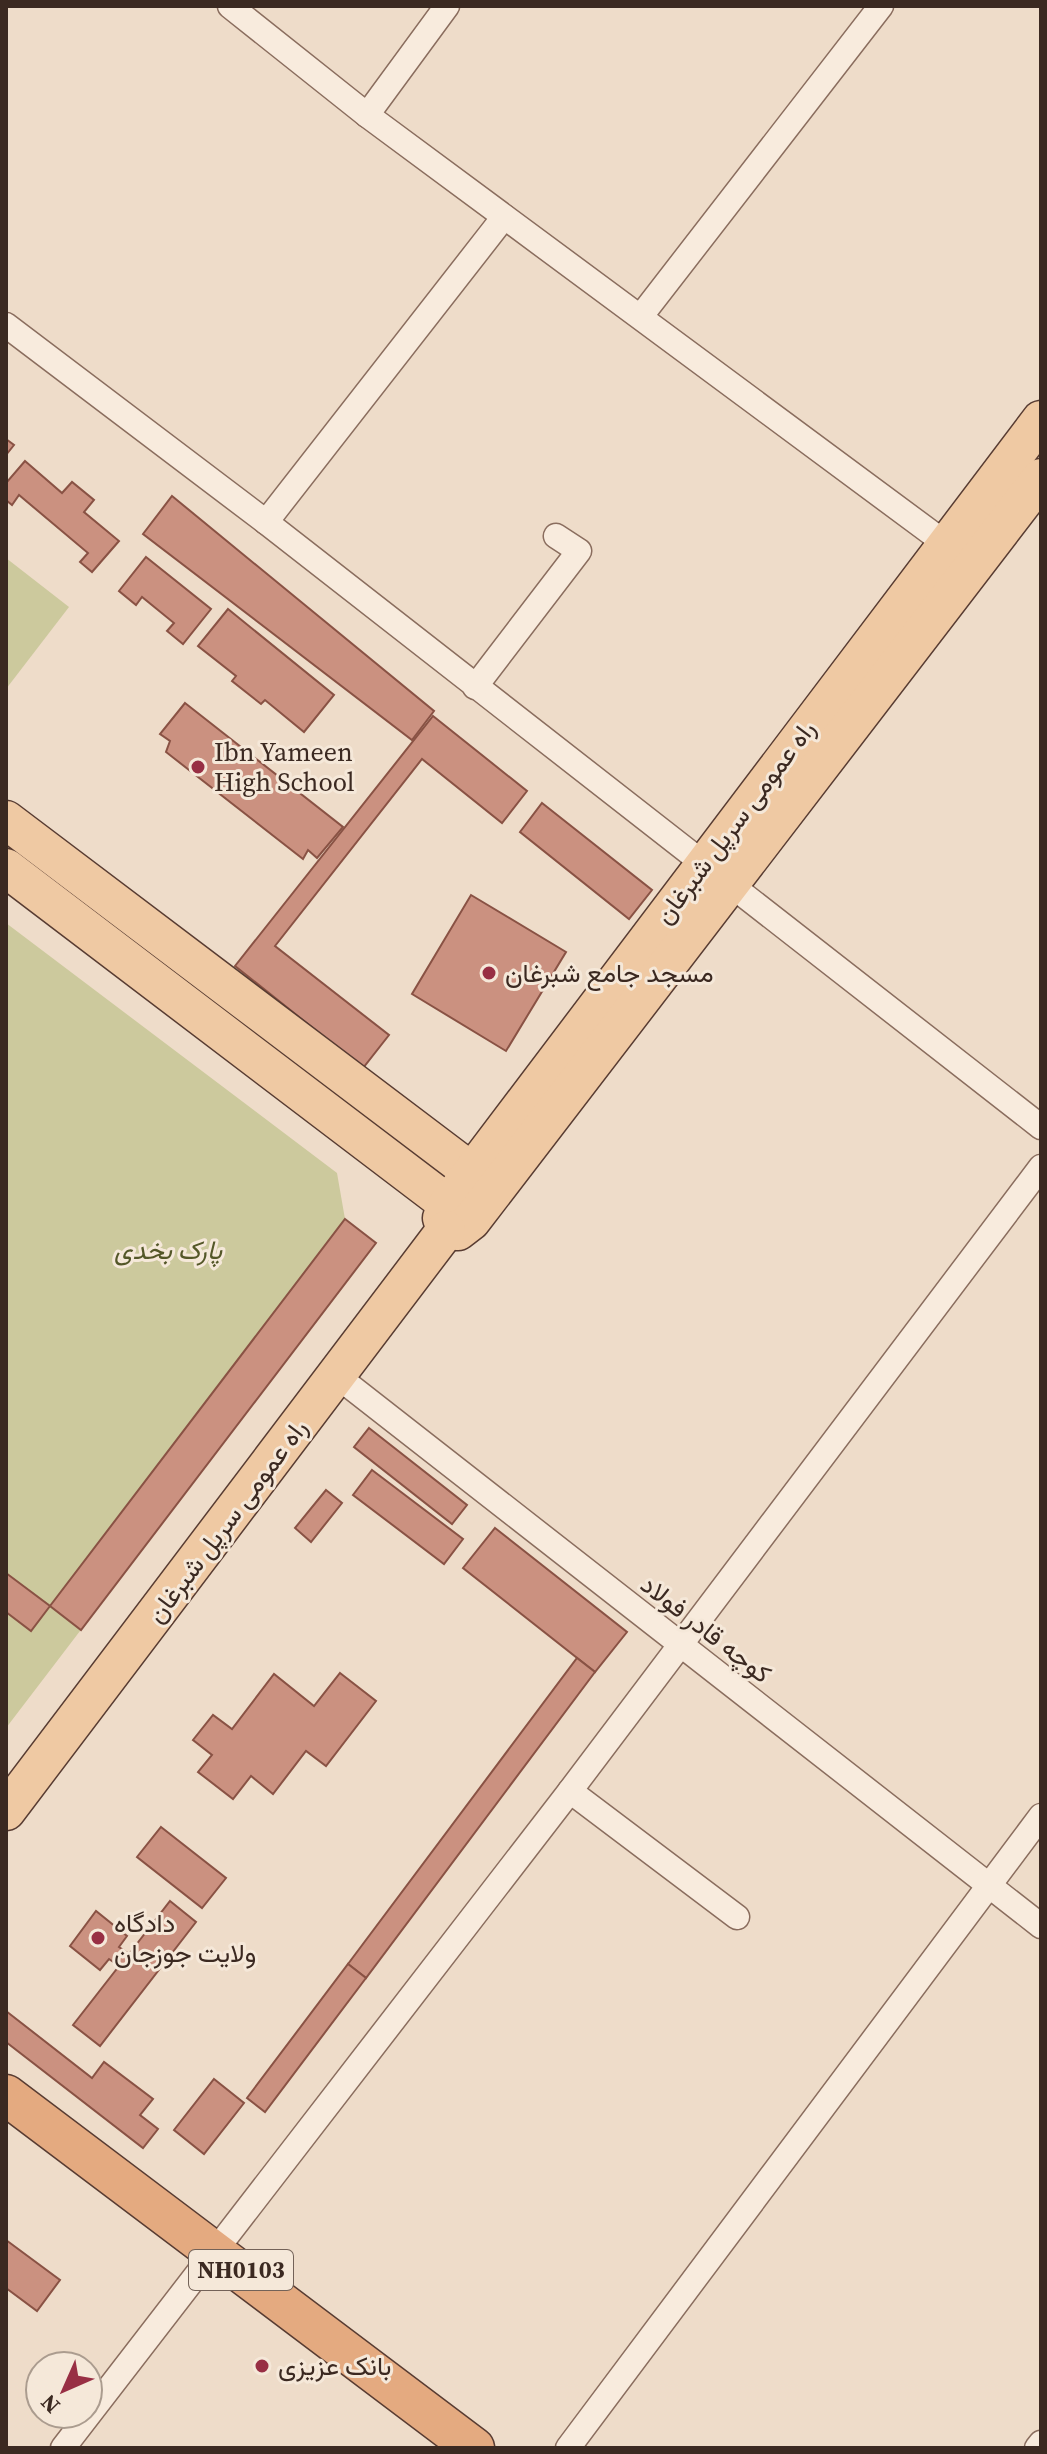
<svg xmlns="http://www.w3.org/2000/svg" width="1047" height="2454" font-family="'Source Serif 4',Vazirmatn,serif">
<rect width="100%" height="100%" fill="#eedcc9"/>
<g fill="#ccc99d">
<path d="M 6,558 L 69,607 L 6,689 Z"/>
<path d="M 6,923 L 337,1173 L 345,1219 L 376,1243 L 6,1728 Z"/>
</g>
<g fill="#cb9180" stroke="#895244" stroke-width="2">
<path d="M 6,439 L 14,445 L 6,455 Z"/>
<path d="M 25,461 L 62,493 L 72,482 L 94,500 L 84,512 L 119,541 L 92,572 L 80,562 L 88,553 L 19,495 L 12,505 L 6,500 L 6,483 Z"/>
<path d="M 172,496 L 434,711 L 412,740 L 143,534 Z"/>
<path d="M 146,557 L 211,609 L 183,644 L 167,631 L 174,623 L 142,597 L 136,605 L 119,591 Z"/>
<path d="M 228,609 L 334,695 L 304,732 L 265,700 L 261,704 L 232,681 L 236,676 L 198,646 Z"/>
<path d="M 185,703 L 343,827 L 317,858 L 308,850 L 303,859 L 166,752 L 170,741 L 160,734 Z"/>
<path d="M 433,716 L 527,791 L 502,823 L 422,759 L 275,946 L 389,1035 L 363,1068 L 235,966 Z"/>
<path d="M 542,803 L 652,890 L 629,919 L 520,832 Z"/>
<path d="M 471,895 L 566,952 L 506,1051 L 412,994 Z"/>
<path d="M 345,1219 L 376,1243 L 81,1630 L 50,1606 Z"/>
<path d="M 369,1428 L 467,1505 L 452,1524 L 354,1447 Z"/>
<path d="M 372,1470 L 463,1539 L 444,1564 L 353,1495 Z"/>
<path d="M 326,1490 L 342,1503 L 311,1542 L 295,1528 Z"/>
<path d="M 495,1528 L 627,1632 L 595,1672 L 463,1568 Z"/>
<path d="M 6,1573 L 50,1606 L 31,1631 L 6,1612 Z"/>
<path d="M 577,1658 L 595,1672 L 366,1978 L 348,1964 Z"/>
<path d="M 340,1673 L 376,1701 L 326,1766 L 306,1751 L 273,1794 L 251,1776 L 233,1799 L 198,1772 L 212,1755 L 193,1740 L 213,1715 L 232,1729 L 274,1674 L 314,1706 Z"/>
<path d="M 161,1827 L 226,1878 L 202,1908 L 137,1857 Z"/>
<path d="M 170,1901 L 196,1922 L 100,2046 L 73,2025 L 119,1966 L 109,1959 L 100,1970 L 70,1946 L 96,1911 L 127,1936 L 119,1947 L 129,1954 Z"/>
<path d="M 348,1964 L 366,1978 L 265,2112 L 247,2098 Z"/>
<path d="M 6,2011 L 92,2078 L 104,2062 L 153,2099 L 140,2115 L 158,2129 L 143,2148 L 6,2042 Z"/>
<path d="M 214,2079 L 244,2103 L 204,2154 L 174,2130 Z"/>
<path d="M 6,2240 L 60,2280 L 37,2311 L 6,2288 Z"/>
</g>
<g fill="none" stroke-linecap="round" stroke-linejoin="round">
<defs>
<g id="minor">
<path d="M 230,6 L 367,115 L 957,552"/>
<path d="M 367,115 L 447,6"/>
<path d="M 641,316 L 881,6"/>
<path d="M 6,325 L 266,522 L 1041,1127"/>
<path d="M 266,522 L 504,217"/>
<path d="M 475,687 L 579,551 L 556,536"/>
<path d="M 337,1376 L 1041,1926"/>
<path d="M 570,1791 L 737,1917"/>
<path d="M 63,2448 L 570,1791 L 1041,1167"/>
<path d="M 568,2448 L 1041,1816"/>
<path d="M 1037,2448 L 1041,2443"/>
</g>
<g id="primary">
<path d="M 6,820 L 490,1186"/>
<path d="M 6,868 L 448,1204"/>
<path d="M 446,1230 L 442,1218 L 448,1204 L 1041,420"/>
<path d="M 446,1230 L 458,1231 L 471,1221 L 1041,478"/>
<path d="M 6,1811 L 446,1230"/>
</g>
<path id="trunk" d="M 6,2095 L 474,2448"/>
</defs>
<use href="#minor" stroke="#8a6d5e" stroke-width="27"/>
<use href="#primary" stroke="#583c32" stroke-width="41"/>
<use href="#trunk" stroke="#583c32" stroke-width="43"/>
<use href="#minor" stroke="#f8ebdd" stroke-width="24"/>
<use href="#primary" stroke="#efc9a3" stroke-width="38"/>
<use href="#trunk" stroke="#e4aa80" stroke-width="40"/>
</g>
<g fill="#982f44" stroke="#f5e8d9" stroke-width="3">
<circle cx="198" cy="767" r="8"/>
<circle cx="489" cy="973" r="8"/>
<circle cx="98" cy="1938" r="8"/>
<circle cx="262" cy="2366" r="8"/>
</g>
<g text-anchor="middle" stroke-width="6" stroke-linejoin="round" paint-order="stroke">
<rect fill="#f5e8d9" stroke="#736258" stroke-width="2" x="189" y="2250" width="104" height="40" rx="6"/>
<g font-size="24" font-weight="bold" fill="#3b2921">
<text x="241" y="2278">NH0103</text>
</g>
<g font-size="26" fill="#3b2921" stroke="#f5e8d9" text-anchor="start">
<text x="214" y="761">Ibn Yameen<tspan x="214" dy="30">High School</tspan></text>
<text x="505" y="982">مسجد جامع شبرغان</text>
<text x="114" y="1932">دادگاه<tspan x="114" dy="30">ولایت جوزجان</tspan></text>
<text x="278" y="2375">بانک عزیزی</text>
</g>
<g font-size="26" fill="#3b2921" stroke="#f5e8d9">
<text transform="translate(735 822) rotate(-53)" y="9">راه عمومی سرپل شبرغان</text>
<text transform="translate(227 1521) rotate(-53)" y="9">راه عمومی سرپل شبرغان</text>
<text transform="translate(706 1629) rotate(38)" y="9">کوچه قادر فولاد</text>
</g>
<g font-size="26" font-style="italic" fill="#545728" stroke="#f5e8d9">
<text x="168" y="1259">پارک بخدی</text>
</g>
</g>
<rect width="1047" height="2454" fill="none" stroke="#3b2921" stroke-width="16"/>
<g transform="translate(64 2390) rotate(225)"><circle r="38" fill="#f5e8d9" stroke="#ab9c8f" stroke-width="2"/>
<path d="M0-6L14 30L0 20L-14 30Z" fill="#982f44"/>
<text y="-12" font-size="22" font-weight="bold" text-anchor="middle" fill="#3b2921">N</text>
</g>
</svg>
